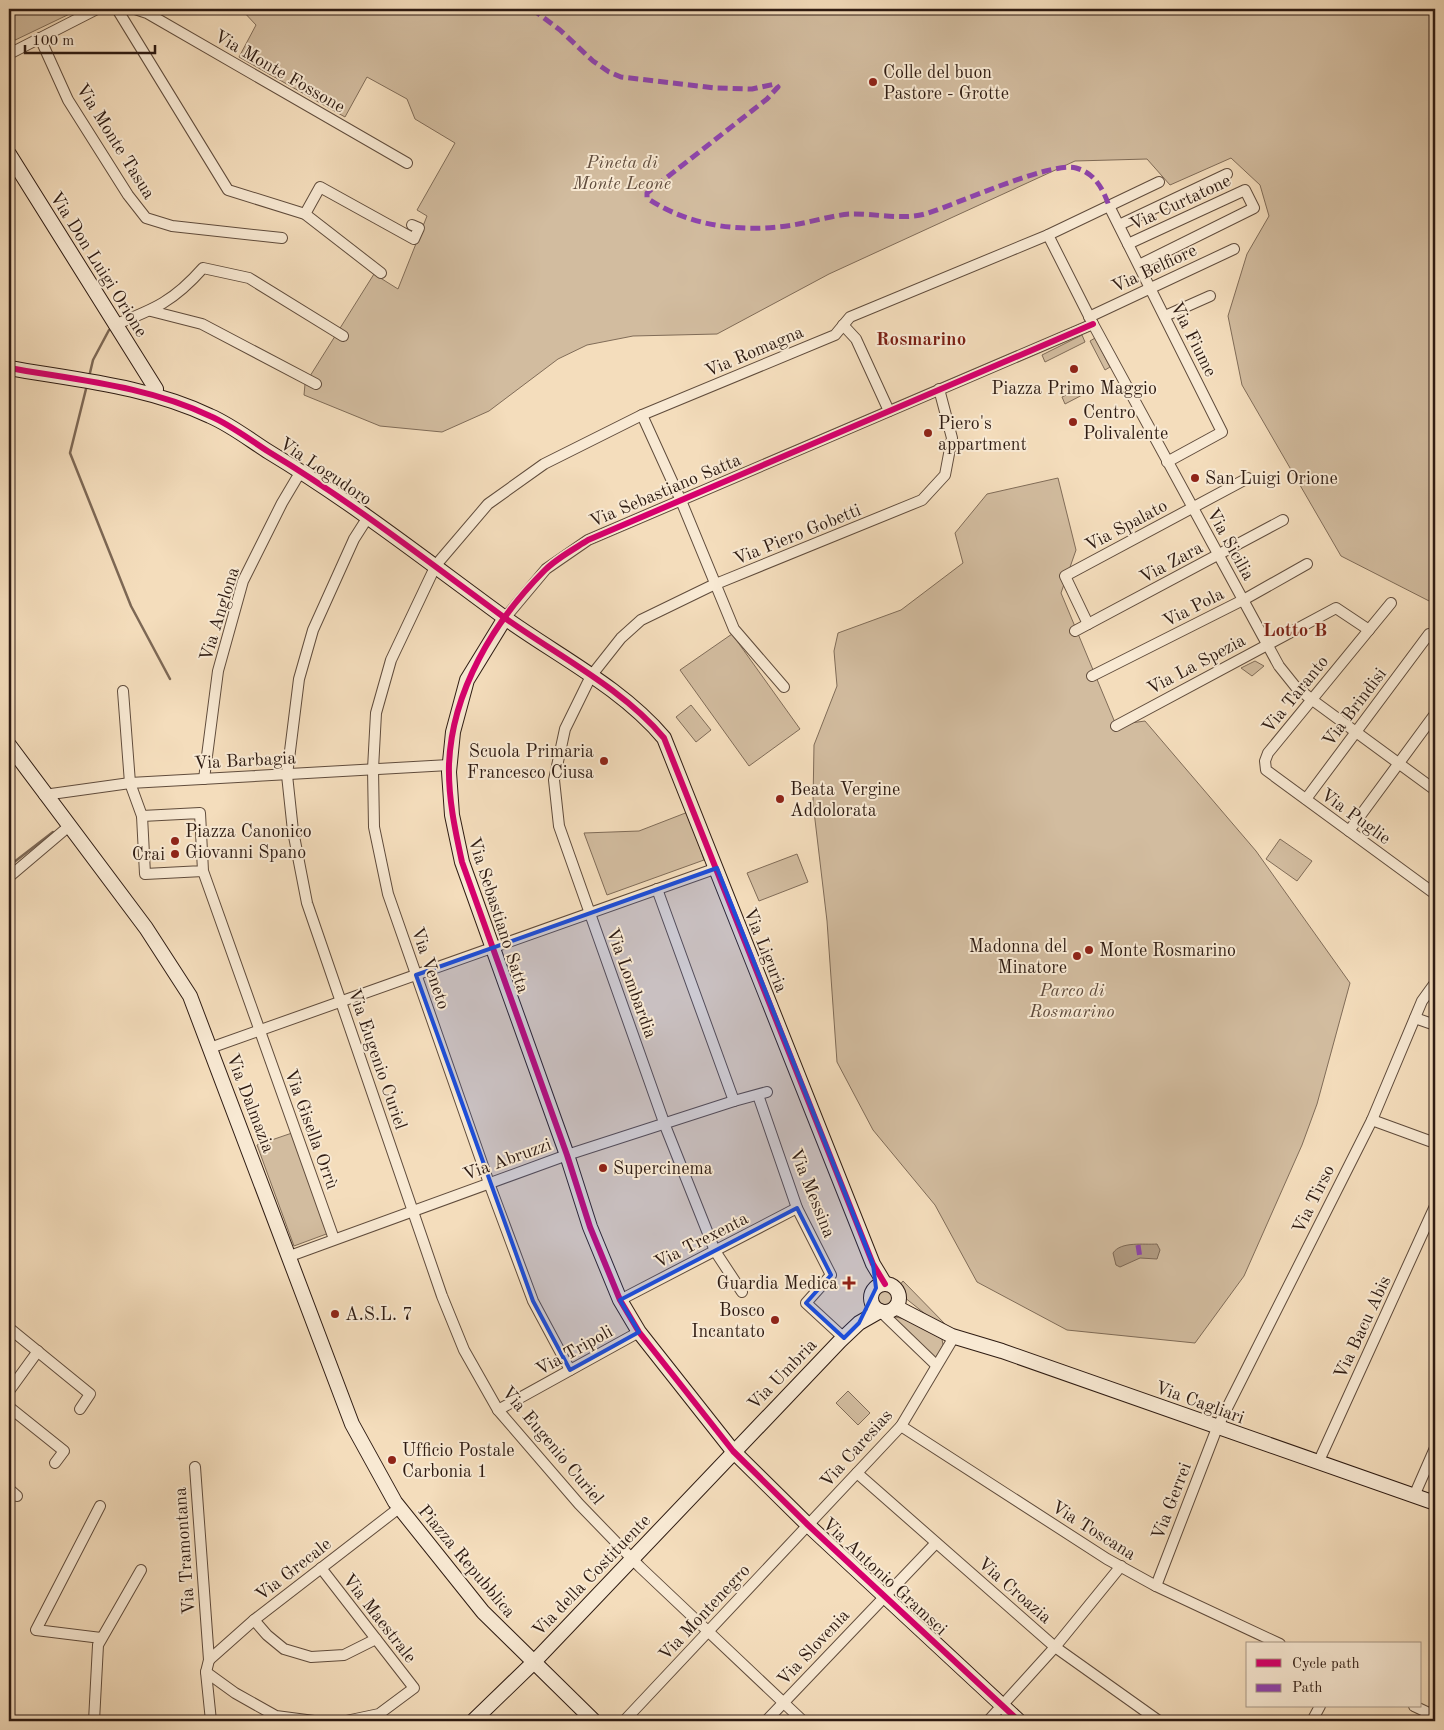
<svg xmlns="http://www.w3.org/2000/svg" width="1444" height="1730" font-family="'Old Standard TT',serif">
<rect width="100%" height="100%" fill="#f4ddbc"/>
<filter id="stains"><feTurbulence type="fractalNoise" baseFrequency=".004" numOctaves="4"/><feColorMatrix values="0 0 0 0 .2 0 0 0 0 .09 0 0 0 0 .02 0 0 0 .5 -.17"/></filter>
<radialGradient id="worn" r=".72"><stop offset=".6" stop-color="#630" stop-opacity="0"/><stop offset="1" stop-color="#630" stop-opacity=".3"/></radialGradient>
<g fill="#d2bc9f" stroke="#806c58">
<path d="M 9,9 L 80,9 L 9,43 Z"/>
<path d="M 241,9 L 1435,9 L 1435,604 L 1341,556 L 1242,385 L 1228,316 L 1247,254 L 1269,216 L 1260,185 L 1231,158 L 1170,185 L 1147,159 L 1075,161 L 829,274 L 717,334 L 633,336 L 587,345 L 558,359 L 489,411 L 442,432 L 380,426 L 304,395 L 305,384 L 374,274 L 398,289 L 427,216 L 417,210 L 455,143 L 415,119 L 407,99 L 367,77 L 345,117 L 239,57 L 256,25 Z"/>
<path d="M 1082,335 L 1085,342 L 1045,362 L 1042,355 Z"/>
<path d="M 1095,338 L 1110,367 L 1105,370 L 1090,341 Z"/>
<path d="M 1085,386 L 1088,392 L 1065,404 L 1062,397 Z"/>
<path d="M 1058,478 L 1076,550 L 1061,593 L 1116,725 L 1145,721 L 1256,851 L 1350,983 L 1317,1104 L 1302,1145 L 1244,1276 L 1195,1343 L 1067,1330 L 977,1282 L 935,1205 L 873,1130 L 837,1062 L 827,921 L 813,803 L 814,745 L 837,686 L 834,651 L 838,633 L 901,610 L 963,563 L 955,533 L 987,494 Z"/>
<path d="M 732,634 L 800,729 L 749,766 L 680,670 Z"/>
<path d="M 1255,661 L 1264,666 L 1252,676 L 1241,668 Z"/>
<path d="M 691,705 L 711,730 L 696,742 L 676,717 Z"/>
<path d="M 688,812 L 704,860 L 607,895 L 584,833 L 639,831 Z"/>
<path d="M 1280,839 L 1312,861 L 1297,881 L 1266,859 Z"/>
<path d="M 797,854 L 808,882 L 759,901 L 747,873 Z"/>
<path d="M 292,1133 L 329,1233 L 294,1246 L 257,1145 Z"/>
<path d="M 903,1281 L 946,1325 L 929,1317 L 904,1297 L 899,1286 Z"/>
<circle cx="885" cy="1298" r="10"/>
<path d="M 891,1316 L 909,1320 L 942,1339 L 943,1345 L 934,1362 Z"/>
<path d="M 848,1391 L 870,1413 L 858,1425 L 836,1403 Z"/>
</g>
<path fill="#b19b82" stroke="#7d6855" d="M 1157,1244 L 1160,1250 L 1157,1259 L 1140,1258 L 1120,1267 L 1116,1265 L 1113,1253 C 1121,1241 1144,1245 1157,1244 Z"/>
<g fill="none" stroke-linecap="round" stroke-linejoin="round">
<g stroke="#7d6855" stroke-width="2.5">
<path d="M 89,377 L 93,360 L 109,330"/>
<path d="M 87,385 L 70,453 L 131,606 L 170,679"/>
<path d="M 9,866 L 53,832"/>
</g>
<defs>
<g id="street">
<path d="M 117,9 L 228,190 L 305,214 L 381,273"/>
<path d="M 135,9 L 147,13 L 407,163"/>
<path d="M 40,38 L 68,100 L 128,195 L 146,218 L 172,226 L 282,238"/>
<path d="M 9,54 L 97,9"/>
<path d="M 1109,206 L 1222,432 L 1167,462"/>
<path d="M 305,214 L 320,187 L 414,239 L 419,228 L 412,225"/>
<path d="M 1119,225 L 1227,174"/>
<path d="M 1048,235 L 1093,324 L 1279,666 L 1295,686 L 1311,699 L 1435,790"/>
<path d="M 1128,244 L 1245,190 L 1254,208 L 1139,265"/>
<path d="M 151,311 L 202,324 L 316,384"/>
<path d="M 1165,316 L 1210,296"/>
<path d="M 1089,317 L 1234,249"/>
<path d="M 114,325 C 155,309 174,301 203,268 L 249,278 L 343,336"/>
<path d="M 843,325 L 856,339 L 889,411"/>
<path d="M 642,415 L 682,503 L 734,629 L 784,687"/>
<path d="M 368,517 L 354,539 L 313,630 L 299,679 L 287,775 L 293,831 L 307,903 L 442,1296 L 464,1350 L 498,1410 L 579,1504 L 640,1567 L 803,1721"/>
<path d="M 1391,603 L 1268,753 L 1265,761 L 1266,770 L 1435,894"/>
<path d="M 505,618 L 546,569 L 588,540 L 1093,324"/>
<path d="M 1088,624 L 1065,576 L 1248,478"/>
<path d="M 1075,631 L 1283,520"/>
<path d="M 1092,676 L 1245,599 L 1307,564"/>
<path d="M 123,691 L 130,783 L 142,816"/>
<path d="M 1116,726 L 1336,608 L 1369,630"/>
<path d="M 204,779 L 218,671 L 243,581 L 282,503 L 301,471"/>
<path d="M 44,795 L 130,783 L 449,765"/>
<path d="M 1306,799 L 1429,634"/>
<path d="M 1349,831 L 1435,714"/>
<path d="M 203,871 L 145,874 L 142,816 L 200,813 L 203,871 L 334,1239"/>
<path d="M 9,877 L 68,827"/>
<path d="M 657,889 L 734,1101"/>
<path d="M 1415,1018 L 1435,1025"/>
<path d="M 210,1048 L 717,868"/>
<path d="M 758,1095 L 797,1208 L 831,1275 L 806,1303 L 844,1338"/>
<path d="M 1372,1120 L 1435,1143"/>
<path d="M 290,1256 L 567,1155 L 734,1101 L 767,1092"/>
<path d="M 742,1292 L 715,1251 L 666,1128 L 559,826 L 554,780 L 565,729 L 591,676 L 621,638 L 641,620 L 711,586 L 922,500 L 945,475 L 952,438 L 939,389"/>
<path d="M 620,1300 L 797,1208"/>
<path d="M 881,1312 L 936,1365"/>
<path d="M 9,1328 L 90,1394 L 80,1409"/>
<path d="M 570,1370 L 533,1301 L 489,1183 L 388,894 L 374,827 L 373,769 L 376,713 L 391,660 L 436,565 L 488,504 L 544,464 L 642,415 L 835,335 L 850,317 L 1048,235 L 1159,182"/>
<path d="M 9,1391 L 38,1351"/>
<path d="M 9,1407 L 64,1451 L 55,1463"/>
<path d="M 498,1410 L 639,1332"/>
<path d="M 901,1426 L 1107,1559 L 1156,1586 L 1280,1644"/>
<path d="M 1318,1463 L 1435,1206"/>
<path d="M 195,1467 L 209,1660 L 206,1672 L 211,1721"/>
<path d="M 857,1473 L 1055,1647 L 1159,1721"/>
<path d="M 9,1489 L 17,1496"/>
<path d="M 1414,1496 L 1435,1448"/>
<path d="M 100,1506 L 36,1630 L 101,1638"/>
<path d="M 321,1568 L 414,1688 L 379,1714 L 346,1721"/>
<path d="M 1156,1586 L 1217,1428 L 1372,1120 L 1422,1001 L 1435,983"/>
<path d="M 254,1620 L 267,1635 L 284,1649 L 311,1657 L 344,1655 L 376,1639"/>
<path d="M 209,1660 L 254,1620 L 399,1508"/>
<path d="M 206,1672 L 235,1693 L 276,1716 L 314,1721"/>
<path d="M 1414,1706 L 1435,1716"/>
<path d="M 94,1721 L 98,1645 L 141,1570"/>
<path d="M 624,1721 L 901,1426 L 951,1342 L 952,1336"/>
<path d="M 766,1721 L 936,1543"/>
<path d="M 988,1721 L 1055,1647 L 1121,1566"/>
<path d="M 1312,1721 L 1320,1706"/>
</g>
<g id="secondary">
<path d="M 9,154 L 156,389 L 154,394"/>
<path d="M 9,368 C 77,380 147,386 210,416 C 231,425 250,440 269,452 C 352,502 427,561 505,618 C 558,656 622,688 664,738 L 873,1264 L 885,1284"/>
<path d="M 505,618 L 467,680 L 453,732 L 449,772 L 452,815 L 462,862 L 567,1155 L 590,1227 L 620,1300 L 639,1332 L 733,1451 L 808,1525 L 1019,1721"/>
<path d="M 9,745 L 146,928 L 190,996 L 352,1424 L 395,1502 L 483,1612 L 594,1721"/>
<circle cx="885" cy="1298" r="14"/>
<path d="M 896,1307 L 952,1336 L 1002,1351 L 1435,1503"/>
<path d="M 473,1721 L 533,1663 L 840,1341 L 859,1323 L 880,1311"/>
</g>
</defs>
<use href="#street" stroke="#604c3c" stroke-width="12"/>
<use href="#secondary" stroke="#2e1b12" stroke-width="16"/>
<use href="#street" stroke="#f8e9d3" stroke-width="10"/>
<use href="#secondary" stroke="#f8e9d3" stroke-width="14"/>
<g stroke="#8e44ad" stroke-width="5" stroke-dasharray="10 5" stroke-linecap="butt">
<path d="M 532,9 L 560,30 L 593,61 L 609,72 L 621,77 L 715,88 L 752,89 L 775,84 L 778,87 L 767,99 L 647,193 L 647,198 C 690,227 743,233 793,225 C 811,222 830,216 849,214 C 874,213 904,221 928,213 C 957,204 1051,161 1076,168 C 1095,173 1103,189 1109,206"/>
<path d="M 1138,1245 L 1140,1258"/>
</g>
<defs>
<g id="cycleway">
<path d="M 9,368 C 77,380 147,386 210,416 C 231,425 250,440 269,452 C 352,502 427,561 505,618 C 558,656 622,688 664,738 L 873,1264 L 885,1284"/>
<path d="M 1019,1721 L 808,1525 L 733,1451 L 639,1332 L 620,1300 L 590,1227 L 567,1155 L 462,862 C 455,830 448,797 449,764 C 452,691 494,621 545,570 C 557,558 574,549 588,540 L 1093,324"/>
</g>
</defs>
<use href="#cycleway" stroke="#f8e9d3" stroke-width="9"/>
<use href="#cycleway" stroke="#d6006c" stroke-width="6"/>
</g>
<path fill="#1d4ed8" fill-opacity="0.2" stroke="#1d4ed8" stroke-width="4" stroke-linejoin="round" d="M 717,868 L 873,1264 L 876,1288 L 859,1323 L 844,1338 L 806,1303 L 831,1275 L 797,1208 L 620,1300 L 639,1332 L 570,1370 L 533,1301 L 416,975 Z"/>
<g fill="#8f2418" stroke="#f8e9d3" stroke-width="2">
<circle cx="873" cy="82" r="5"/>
<circle cx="1074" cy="369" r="5"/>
<circle cx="1073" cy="422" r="5"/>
<circle cx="928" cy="433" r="5"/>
<circle cx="1195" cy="478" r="5"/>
<circle cx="604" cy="761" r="5"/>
<circle cx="780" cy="799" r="5"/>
<circle cx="175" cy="841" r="5"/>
<circle cx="175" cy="854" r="5"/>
<circle cx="1089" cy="950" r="5"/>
<circle cx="1077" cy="956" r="5"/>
<circle cx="603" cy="1168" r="5"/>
<path d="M846.5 1275.5h5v5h5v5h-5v5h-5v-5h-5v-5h5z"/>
<circle cx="335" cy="1314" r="5"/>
<circle cx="775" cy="1320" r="5"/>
<circle cx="392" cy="1460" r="5"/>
</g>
<g text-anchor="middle" stroke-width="4" stroke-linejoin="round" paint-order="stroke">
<g font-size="18" fill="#2e1b12" stroke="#f8e9d3">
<text transform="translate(280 71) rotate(30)" y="6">Via Monte Fossone</text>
<text transform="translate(116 141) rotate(58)" y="6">Via Monte Tasua</text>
<text transform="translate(1180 202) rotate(-25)" y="6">Via Curtatone</text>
<text transform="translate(99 264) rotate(58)" y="6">Via Don Luigi Orione</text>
<text transform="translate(1154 268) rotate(-25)" y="6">Via Belfiore</text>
<text transform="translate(1194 339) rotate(63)" y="6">Via Fiume</text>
<text transform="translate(754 351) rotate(-23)" y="6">Via Romagna</text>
<text transform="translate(326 471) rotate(34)" y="6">Via Logudoro</text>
<text transform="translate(665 490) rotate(-23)" y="6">Via Sebastiano Satta</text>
<text transform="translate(1126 525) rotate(-28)" y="6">Via Spalato</text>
<text transform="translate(797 534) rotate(-22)" y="6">Via Piero Gobetti</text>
<text transform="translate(1231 544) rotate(61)" y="6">Via Sicilia</text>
<text transform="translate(1171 562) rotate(-28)" y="6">Via Zara</text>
<text transform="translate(1193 607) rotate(-27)" y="6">Via Pola</text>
<text transform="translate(219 614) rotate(-73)" y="6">Via Anglona</text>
<text transform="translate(1196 664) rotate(-28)" y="6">Via La Spezia</text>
<text transform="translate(1295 694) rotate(-51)" y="6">Via Taranto</text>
<text transform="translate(1354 707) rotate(-53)" y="6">Via Brindisi</text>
<text transform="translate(245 760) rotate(-3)" y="6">Via Barbagia</text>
<text transform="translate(1356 816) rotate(36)" y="6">Via Puglie</text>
<text transform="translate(499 915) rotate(72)" y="6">Via Sebastiano Satta</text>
<text transform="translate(766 950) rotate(68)" y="6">Via Liguria</text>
<text transform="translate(431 968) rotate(71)" y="6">Via Veneto</text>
<text transform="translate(632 983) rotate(70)" y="6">Via Lombardia</text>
<text transform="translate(378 1059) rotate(71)" y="6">Via Eugenio Curiel</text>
<text transform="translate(251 1103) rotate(69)" y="6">Via Dalmazia</text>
<text transform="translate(312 1129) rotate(70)" y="6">Via Gisella Orrù</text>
<text transform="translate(507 1159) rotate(-20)" y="6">Via Abruzzi</text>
<text transform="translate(813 1193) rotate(68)" y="6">Via Messina</text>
<text transform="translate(1313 1199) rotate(-64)" y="6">Via Tirso</text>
<text transform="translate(701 1240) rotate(-27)" y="6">Via Trexenta</text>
<text transform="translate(1362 1327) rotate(-65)" y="6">Via Bacu Abis</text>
<text transform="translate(574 1350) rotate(-29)" y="6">Via Tripoli</text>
<text transform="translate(782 1374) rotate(-46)" y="6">Via Umbria</text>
<text transform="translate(1200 1402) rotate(20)" y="6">Via Cagliari</text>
<text transform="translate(553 1445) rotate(50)" y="6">Via Eugenio Curiel</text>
<text transform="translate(856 1448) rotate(-48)" y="6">Via Caresias</text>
<text transform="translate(1171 1501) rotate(-69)" y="6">Via Gerrei</text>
<text transform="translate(1094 1530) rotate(32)" y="6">Via Toscana</text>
<text transform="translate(184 1551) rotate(-94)" y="6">Via Tramontana</text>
<text transform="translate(467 1561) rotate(50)" y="6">Piazza Repubblica</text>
<text transform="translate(293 1569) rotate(-38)" y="6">Via Grecale</text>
<text transform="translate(591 1575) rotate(-46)" y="6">Via della Costituente</text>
<text transform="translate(885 1576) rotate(43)" y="6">Via Antonio Gramsci</text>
<text transform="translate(1015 1590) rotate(41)" y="6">Via Croazia</text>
<text transform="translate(704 1612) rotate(-47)" y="6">Via Montenegro</text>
<text transform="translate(380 1618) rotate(52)" y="6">Via Maestrale</text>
<text transform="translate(813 1647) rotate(-47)" y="6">Via Slovenia</text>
</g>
<g font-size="18" fill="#2e1b12" stroke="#f8e9d3" text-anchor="start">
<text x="883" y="78">Colle del buon<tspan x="883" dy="21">Pastore - Grotte</tspan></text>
<text x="1074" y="394" text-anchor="middle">Piazza Primo Maggio</text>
<text x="1083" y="418">Centro<tspan x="1083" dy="21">Polivalente</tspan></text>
<text x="938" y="429">Piero's<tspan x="938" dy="21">appartment</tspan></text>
<text x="1205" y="484">San Luigi Orione</text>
<text x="594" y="757" text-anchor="end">Scuola Primaria<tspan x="594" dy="21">Francesco Ciusa</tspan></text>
<text x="790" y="795">Beata Vergine<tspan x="790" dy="21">Addolorata</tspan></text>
<text x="185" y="837">Piazza Canonico<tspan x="185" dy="21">Giovanni Spano</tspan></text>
<text x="165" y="860" text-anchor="end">Crai</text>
<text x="1067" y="952" text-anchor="end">Madonna del<tspan x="1067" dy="21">Minatore</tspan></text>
<text x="1099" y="956">Monte Rosmarino</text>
<text x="613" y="1174">Supercinema</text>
<text x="838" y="1289" text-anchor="end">Guardia Medica</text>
<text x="765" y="1316" text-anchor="end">Bosco<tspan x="765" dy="21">Incantato</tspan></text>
<text x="345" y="1320">A.S.L. 7</text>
<text x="402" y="1456">Ufficio Postale<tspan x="402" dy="21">Carbonia 1</tspan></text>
</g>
<g font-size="18" font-style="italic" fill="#5f4b3c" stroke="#f8e9d3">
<text x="622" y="168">Pineta di<tspan x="622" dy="21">Monte Leone</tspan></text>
<text x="1072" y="996">Parco di<tspan x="1072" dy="21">Rosmarino</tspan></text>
</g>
<g font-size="19" font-weight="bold" fill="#7a1f14" stroke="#f8e9d3">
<text x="921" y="345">Rosmarino</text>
<text x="1295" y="636">Lotto B</text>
</g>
</g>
<rect width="1444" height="1730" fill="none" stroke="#f4ddbc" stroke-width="30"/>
<rect x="10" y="10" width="1424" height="1710" fill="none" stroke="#2e1b12" stroke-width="2.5"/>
<rect x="15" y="15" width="1414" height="1700" fill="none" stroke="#2e1b12"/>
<rect x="1246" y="1642" width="175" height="65" fill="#f8e9d3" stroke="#a79786"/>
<rect x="1256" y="1659" width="25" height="8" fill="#d6006c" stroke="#a79786"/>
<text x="1292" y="1668" font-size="15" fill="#2e1b12">Cycle path</text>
<rect x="1256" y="1684" width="25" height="8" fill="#8e44ad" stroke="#a79786"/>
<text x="1292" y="1692" font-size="15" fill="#2e1b12">Path</text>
<path d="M25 45v8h130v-8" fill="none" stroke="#2e1b12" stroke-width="2.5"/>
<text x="32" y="45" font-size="15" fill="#2e1b12" stroke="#f8e9d3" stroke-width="4" paint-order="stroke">100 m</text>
<rect width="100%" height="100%" filter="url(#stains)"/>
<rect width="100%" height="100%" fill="url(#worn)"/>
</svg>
